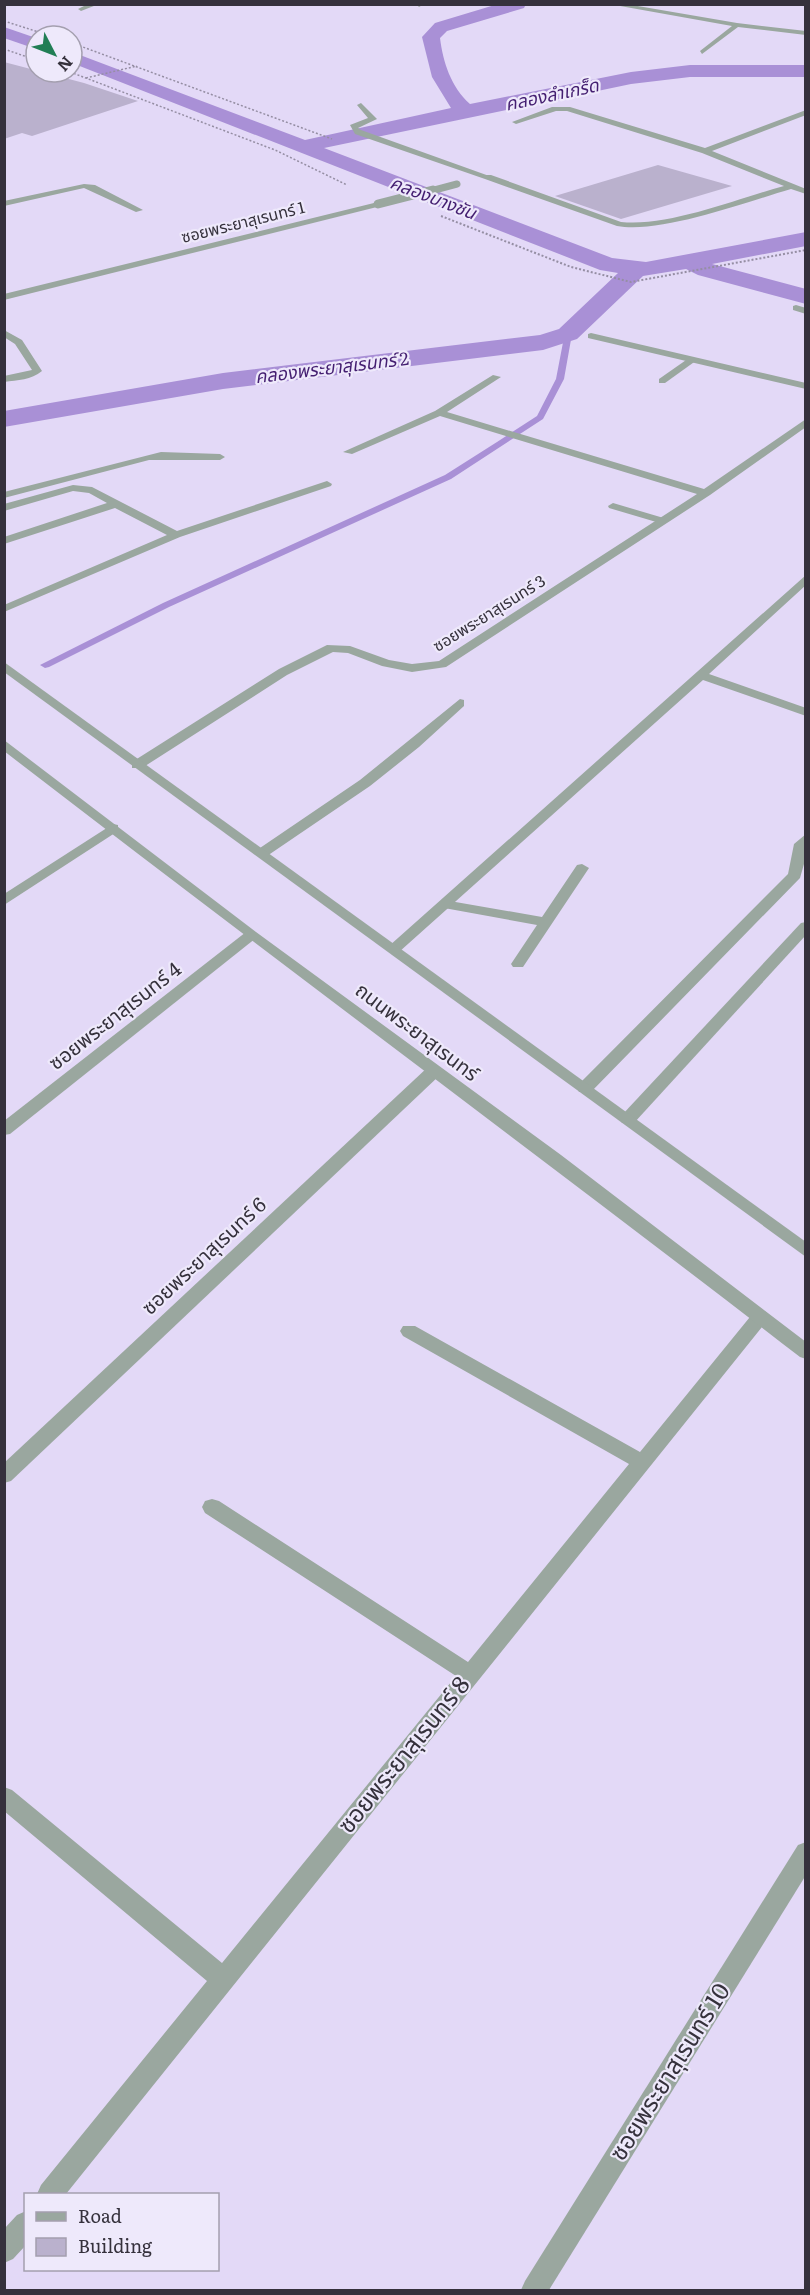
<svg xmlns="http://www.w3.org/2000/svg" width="810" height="2295" font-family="Literata,'Noto Sans Thai',serif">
<rect width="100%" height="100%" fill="#e3d9f7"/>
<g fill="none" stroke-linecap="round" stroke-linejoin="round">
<path fill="#a990d6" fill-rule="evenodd" d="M 565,332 L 572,334 L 564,379 L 543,419 L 451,479 L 169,607 L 49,667 L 45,668 L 40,665 L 163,603 L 445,475 L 497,442 L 537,416 L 556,379 Z"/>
<g fill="#a990d6" fill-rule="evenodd">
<path d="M 498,4 L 526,4 L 524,8 L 447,31 L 440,38 C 443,62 451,87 470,104 L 631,72 L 690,65 L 806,65 L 806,77 L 690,77 L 631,84 L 324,148 L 612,258 L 646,262 L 806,232 L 806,246 L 712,264 L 806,289 L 806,304 L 698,275 L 686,269 L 643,276 L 577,339 L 543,350 L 223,389 L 4,427 L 4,411 L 223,373 L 540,335 L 559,329 L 618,273 L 600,270 L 72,63 L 72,52 L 305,140 L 451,108 L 432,77 L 422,37 L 435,23 Z"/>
<path d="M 4,27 L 36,38 L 36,49 L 4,38 Z"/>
</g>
</g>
<g fill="#bab1cd">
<path d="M 4,62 L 84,83 L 138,101 L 32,136 L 22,133 L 4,139 Z"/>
<path d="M 658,165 L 732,186 L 621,219 L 555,196 Z"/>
</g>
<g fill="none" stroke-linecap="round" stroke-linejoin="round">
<g stroke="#958ea3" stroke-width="1.5" stroke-dasharray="2 2" stroke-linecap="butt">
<path d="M 4,21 L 51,36"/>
<path d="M 72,43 L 332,139"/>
<path d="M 4,49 L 36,60"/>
<path d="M 70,72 L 275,150 L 347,185"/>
<path d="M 86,78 L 137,66"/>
</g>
<path stroke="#958ea3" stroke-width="2" stroke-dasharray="2 2" stroke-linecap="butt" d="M 441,216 L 571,267 L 631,282 L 806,250"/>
<g fill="#9aa79f" fill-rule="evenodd">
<path d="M 552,107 L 570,107 L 705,148 L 806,110 L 806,115 L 712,151 L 806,189 L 806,194 L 791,189 C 746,202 661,234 617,226 L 485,179 L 485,175 L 491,175 L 621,222 C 669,227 736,199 784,186 L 702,153 L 567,111 L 556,111 L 516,124 L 512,122 Z"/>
<path d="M 4,330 L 22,340 L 42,371 C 31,380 18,380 4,382 L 4,376 L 32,370 L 15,344 L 4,337 Z"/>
<path d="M 689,358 L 697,360 L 665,383 L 659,383 L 659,379 Z"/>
<path d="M 161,452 L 220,454 L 225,457 L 220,460 L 149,460 L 4,498 L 4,492 Z"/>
<path d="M 327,481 L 332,484 L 331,486 L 180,537 L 4,612 L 4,605 L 167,535 L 115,508 L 4,544 L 4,537 L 107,503 L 89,493 L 73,491 L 4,511 L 4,504 L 73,485 L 92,487 L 177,531 Z"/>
<path d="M 613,503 L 667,519 L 668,521 L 663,524 L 609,508 L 608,506 Z"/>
<path d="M 460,699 L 464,700 L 464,706 L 419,747 L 370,786 L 267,856 L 257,856 L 257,850 L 360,780 Z"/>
<path d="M 582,864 L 589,868 L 523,967 L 513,967 L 511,964 L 537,925 L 444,908 L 437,904 L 444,900 L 542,917 L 577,865 Z"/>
</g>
<g fill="#9aa79f" fill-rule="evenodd">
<path d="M 88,4 L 99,4 L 81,11 L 78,9 Z"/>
<path d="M 416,4 L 424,4 L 419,7 Z"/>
<path d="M 609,4 L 626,4 L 737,23 L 806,31 L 806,35 L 738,27 L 702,54 L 700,51 L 732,26 Z"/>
<path d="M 361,103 L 377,119 L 358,128 L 361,130 L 492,177 L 485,179 L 355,134 L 350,125 L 368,118 L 357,105 Z"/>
<path d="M 84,184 L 95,185 L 143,210 L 136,212 L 84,188 L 4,206 L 4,201 Z"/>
<path d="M 378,202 L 381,206 L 4,300 L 4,294 Z"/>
<path d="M 796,305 L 806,308 L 806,314 L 793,310 L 793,306 Z"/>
<path d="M 591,333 L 806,383 L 806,389 L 588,338 L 588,334 Z"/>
<path d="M 493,375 L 501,377 L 447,412 L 704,489 L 806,419 L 806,427 L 710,495 L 446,667 L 412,672 L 382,666 L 348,653 L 333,652 L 287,675 L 142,768 L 132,768 L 132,762 L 279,669 L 327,645 L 350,646 L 389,660 L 412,664 L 439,661 L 697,494 L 440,416 L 352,454 L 343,452 L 435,411 Z"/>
<path d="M 806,575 L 806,585 L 709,674 L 806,708 L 806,716 L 703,680 L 399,952 L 389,952 L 387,949 L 389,946 Z"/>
<path d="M 113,824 L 118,825 L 118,831 L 4,905 L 4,894 Z"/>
<path d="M 806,834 L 806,857 L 800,878 L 591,1092 L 579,1092 L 577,1088 L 579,1084 L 788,874 L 794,844 Z"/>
<path d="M 806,922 L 806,935 L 634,1123 L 622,1123 L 620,1119 L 622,1115 L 801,923 Z"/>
<path d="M 251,931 L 258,935 L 256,938 L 10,1134 L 4,1135 L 4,1121 L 246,932 Z"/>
<path d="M 434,1066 L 442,1071 L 440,1075 L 11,1481 L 4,1483 L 4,1463 L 428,1067 Z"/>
<path d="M 760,1310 L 766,1312 L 769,1317 L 766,1322 L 66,2194 L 37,2194 L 41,2185 L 207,1981 L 4,1811 L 4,1787 L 12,1790 L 222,1963 L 456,1676 L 205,1513 L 202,1507 L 205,1501 L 212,1499 L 219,1501 L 468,1662 L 629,1464 L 403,1336 L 400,1331 L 403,1326 L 415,1326 L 640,1452 L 754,1312 Z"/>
<path d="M 806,1842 L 806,1875 L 549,2290 L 521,2290 L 525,2281 L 798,1845 Z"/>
<path d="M 26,2211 L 26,2245 L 13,2259 L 4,2263 L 4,2229 L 17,2215 Z"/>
</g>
<g fill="#9aa79f" fill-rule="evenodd">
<path d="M 4,662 L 806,1242 L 806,1257 L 4,672 Z"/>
<path d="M 4,740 L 256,932 L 561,1155 L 806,1342 L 806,1359 L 800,1357 C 536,1153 268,955 4,751 Z"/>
</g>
<path stroke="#9aa79f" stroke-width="7" d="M 427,192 L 457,184"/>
<path stroke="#9aa79f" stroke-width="9" d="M 378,204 L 433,190"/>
</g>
<g text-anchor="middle" stroke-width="4.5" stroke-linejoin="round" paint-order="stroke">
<g font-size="16" fill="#35313c" stroke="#eee9fb">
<text transform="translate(243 222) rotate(-14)" y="6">ซอยพระยาสุเรนทร์ 1</text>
<text transform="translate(489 613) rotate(-32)" y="6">ซอยพระยาสุเรนทร์ 3</text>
</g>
<g font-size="18" font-style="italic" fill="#441f71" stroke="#eee9fb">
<text transform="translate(552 95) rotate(-12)" y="6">คลองลำเกร็ด</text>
<text transform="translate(433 198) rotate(21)" y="6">คลองบางชัน</text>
<text transform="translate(332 368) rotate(-7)" y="6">คลองพระยาสุเรนทร์ 2</text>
</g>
<g font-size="20" fill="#35313c" stroke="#eee9fb">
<text transform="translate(115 1016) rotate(-38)" y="7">ซอยพระยาสุเรนทร์ 4</text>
<text transform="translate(417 1032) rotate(37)" y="7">ถนนพระยาสุเรนทร์</text>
<text transform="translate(204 1256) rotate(-43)" y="7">ซอยพระยาสุเรนทร์ 6</text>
</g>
<g font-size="24" fill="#35313c" stroke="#eee9fb">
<text transform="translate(404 1755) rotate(-51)" y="8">ซอยพระยาสุเรนทร์ 8</text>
<text transform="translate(670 2072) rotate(-58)" y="8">ซอยพระยาสุเรนทร์ 10</text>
</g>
</g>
<rect width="810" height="2295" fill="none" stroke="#35313c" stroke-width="12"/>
<rect x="24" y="2193" width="195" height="78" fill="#eee9fb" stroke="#a49faf" stroke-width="1.5"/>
<rect x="36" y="2212" width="30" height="9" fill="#9aa79f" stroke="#a49faf" stroke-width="1.5"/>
<text x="78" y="2223" font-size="18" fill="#35313c">Road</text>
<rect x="36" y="2238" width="30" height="18" fill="#bab1cd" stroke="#a49faf" stroke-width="1.5"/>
<text x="78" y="2253" font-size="18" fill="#35313c">Building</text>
<g transform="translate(54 54) rotate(132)"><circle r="28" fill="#eee9fb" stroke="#a49faf" stroke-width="1.5"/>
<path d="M0-4.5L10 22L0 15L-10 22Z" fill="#217e55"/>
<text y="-9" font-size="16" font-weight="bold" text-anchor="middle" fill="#35313c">N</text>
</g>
</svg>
